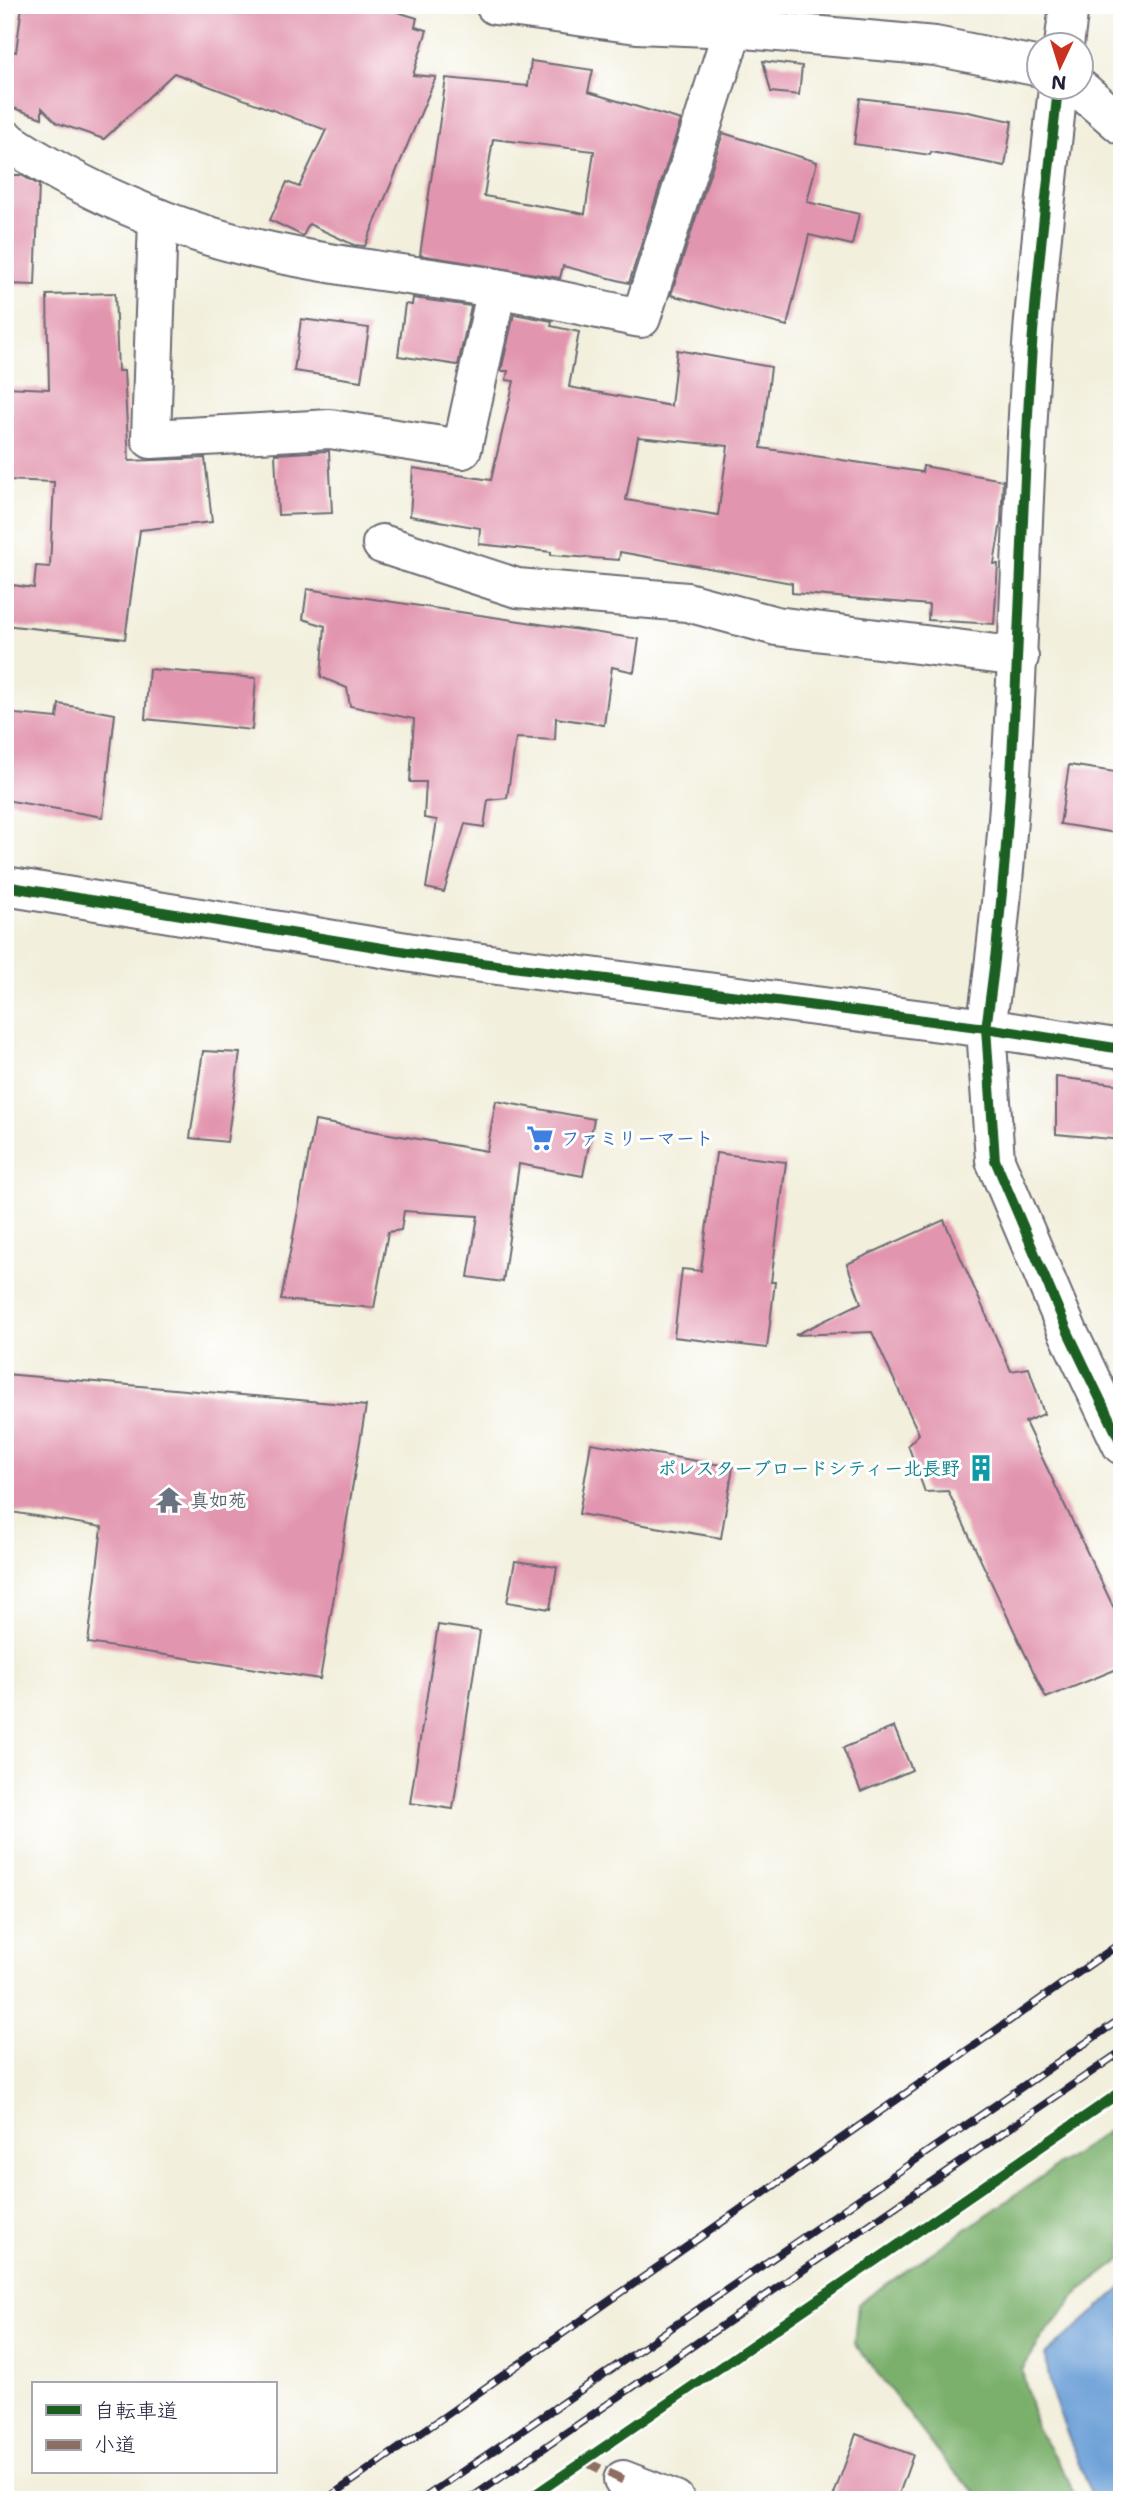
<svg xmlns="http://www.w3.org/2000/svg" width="1127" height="2505" font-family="'Shantell Sans','Klee One',sans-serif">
<rect width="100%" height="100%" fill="#fff"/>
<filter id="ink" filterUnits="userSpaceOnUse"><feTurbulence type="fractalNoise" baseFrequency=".0143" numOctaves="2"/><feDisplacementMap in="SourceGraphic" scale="14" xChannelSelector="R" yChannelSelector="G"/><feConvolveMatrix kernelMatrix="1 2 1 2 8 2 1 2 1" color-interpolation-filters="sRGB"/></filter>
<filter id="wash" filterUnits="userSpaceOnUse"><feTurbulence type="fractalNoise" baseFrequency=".00686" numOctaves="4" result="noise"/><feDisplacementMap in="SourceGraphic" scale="28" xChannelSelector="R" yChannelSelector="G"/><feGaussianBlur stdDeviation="1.57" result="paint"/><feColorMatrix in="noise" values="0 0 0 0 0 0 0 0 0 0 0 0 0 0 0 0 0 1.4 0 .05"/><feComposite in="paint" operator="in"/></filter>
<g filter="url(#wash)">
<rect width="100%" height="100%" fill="#f2efdc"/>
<path fill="#7ab06c" stroke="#4e6954" stroke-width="2" d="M 1122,2121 L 1122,2259 L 1081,2290 L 1044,2335 L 1022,2370 L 1036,2427 L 1068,2479 L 1075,2500 L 985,2500 L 951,2469 L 854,2343 L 858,2304 Z"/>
<path fill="#699ed6" stroke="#466088" stroke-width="2" d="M 1122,2288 L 1122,2500 L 1093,2500 L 1052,2394 L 1045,2355 Z"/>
<g id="blocks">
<g fill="#e295ae" fill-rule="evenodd">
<path d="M 22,5 L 374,5 L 417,18 L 415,27 L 427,30 L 413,75 L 436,77 L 365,246 L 354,245 L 309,224 L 303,236 L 270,220 L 287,182 L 299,187 L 326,130 L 174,73 L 104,139 L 57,123 L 42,108 L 42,118 L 5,105 L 5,49 L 16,52 Z"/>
<path d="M 531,61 L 593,70 L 588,92 L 681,120 L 629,283 L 563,266 L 560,278 L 420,255 L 446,78 L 528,86 ZM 493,139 L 594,151 L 585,214 L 484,196 Z"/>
<path d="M 763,61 L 802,66 L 799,95 L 771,92 Z"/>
<path d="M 860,98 L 963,111 L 1012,121 L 1005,166 L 931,152 L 930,155 L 854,144 Z"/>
<path d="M 723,133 L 817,162 L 807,202 L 859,214 L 852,245 L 809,235 L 787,326 L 671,295 Z"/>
<path d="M 5,175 L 21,175 L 39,185 L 35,285 L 5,284 Z"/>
<path d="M 115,293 L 118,371 L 124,371 L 129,461 L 205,458 L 212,522 L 140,530 L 125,639 L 5,625 L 5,584 L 34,588 L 36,566 L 50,567 L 54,482 L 5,480 L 5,387 L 49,389 L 47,295 Z"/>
<path d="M 413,298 L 471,306 L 458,365 L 398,356 L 405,304 L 412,305 Z"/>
<path d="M 514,314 L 552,321 L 551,326 L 579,332 L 569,387 L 671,406 L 677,350 L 771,367 L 761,448 L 922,472 L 923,466 L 1003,480 L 1001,522 L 994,564 L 998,564 L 994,624 L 928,620 L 929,605 L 792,593 L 792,583 L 620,552 L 619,560 L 551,555 L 551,552 L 479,544 L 480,528 L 410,516 L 413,468 L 491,480 L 514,381 L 506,380 L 508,371 L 501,371 ZM 638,437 L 728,446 L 718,515 L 626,500 Z"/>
<path d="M 301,319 L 369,328 L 361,381 L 294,371 Z"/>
<path d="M 329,451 L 332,513 L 278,515 L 275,454 Z"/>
<path d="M 307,589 L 639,639 L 634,672 L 612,667 L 604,725 L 556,718 L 555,740 L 516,738 L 507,798 L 488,800 L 484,827 L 465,824 L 444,892 L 426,888 L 437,820 L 424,818 L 426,782 L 410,782 L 414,719 L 350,706 L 347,688 L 321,677 L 325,626 L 303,619 Z"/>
<path d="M 149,669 L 256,678 L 252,730 L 145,719 Z"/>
<path d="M 59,704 L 115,714 L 103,817 L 5,800 L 5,713 L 57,718 Z"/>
<path d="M 1069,765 L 1122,773 L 1122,834 L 1060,824 Z"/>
<path d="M 203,1051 L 240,1053 L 227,1142 L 190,1138 Z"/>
<path d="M 1056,1077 L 1122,1085 L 1122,1140 L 1056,1134 Z"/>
<path d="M 496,1101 L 594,1119 L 583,1176 L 519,1164 L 503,1282 L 468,1277 L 478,1216 L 404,1211 L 401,1230 L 388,1232 L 374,1308 L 281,1300 L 315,1121 L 487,1151 Z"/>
<path d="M 716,1153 L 786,1162 L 771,1282 L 775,1282 L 767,1348 L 674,1337 L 682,1269 L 701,1271 Z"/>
<path d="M 944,1220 L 1011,1371 L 1029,1368 L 1044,1414 L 1025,1422 L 1122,1625 L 1122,1667 L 1046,1698 L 948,1491 L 925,1492 L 908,1445 L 919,1434 L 872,1332 L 795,1335 L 861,1303 L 847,1264 Z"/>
<path d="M 5,1374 L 366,1406 L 320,1679 L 88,1643 L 102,1527 L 5,1511 Z"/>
<path d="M 591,1443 L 733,1467 L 721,1538 L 579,1514 Z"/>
<path d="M 515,1561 L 557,1567 L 550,1609 L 507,1602 Z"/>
<path d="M 438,1625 L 480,1631 L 453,1809 L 410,1803 Z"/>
<path d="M 894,1727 L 912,1770 L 861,1792 L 843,1748 Z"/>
<path d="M 856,2434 L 913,2455 L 897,2500 L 832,2500 Z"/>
</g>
</g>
</g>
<g filter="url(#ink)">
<use href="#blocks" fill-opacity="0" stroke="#6b6a73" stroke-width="2"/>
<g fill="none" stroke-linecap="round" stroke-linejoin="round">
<defs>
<g id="minor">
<path d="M 495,5 L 637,24 L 733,28 L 935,46 L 1040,67"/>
<path d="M 1064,46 L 1069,5"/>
<path d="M 1058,88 C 1049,174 1038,260 1032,346 C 1017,574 1019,802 986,1028 L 1122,1049"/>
<path d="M 1079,88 L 1122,125"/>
<path d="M 5,139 C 77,188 173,230 258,249 C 336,267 416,275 495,288 C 543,296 592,308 641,318 L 733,28"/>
<path d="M 158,218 L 151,439 L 330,429 L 462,449 L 497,288"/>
<path d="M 382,544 L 517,588 L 687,602 L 776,626 L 1019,657"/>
<path d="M 5,886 L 443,958 L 986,1028 L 995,1160 L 1068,1332 L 1122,1445"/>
<path d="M 623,2480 L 675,2500"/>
</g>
</defs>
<use href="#minor" stroke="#6b6a73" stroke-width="42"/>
<use href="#minor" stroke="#fff" stroke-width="38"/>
<defs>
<g id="rail">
<path d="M 325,2500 L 1122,1942"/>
<path d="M 421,2500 L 1122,2018"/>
<path d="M 468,2500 L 1122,2051"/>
</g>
</defs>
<use href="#rail" stroke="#22223b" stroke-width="8"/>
<use href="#rail" stroke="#fff" stroke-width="5" stroke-dasharray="16" stroke-linecap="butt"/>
<path stroke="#8d6e63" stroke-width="9" stroke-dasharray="18 9" stroke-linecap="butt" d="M 584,2461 L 623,2480"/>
<defs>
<g id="cycleway">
<path d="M 1058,88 C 1049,174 1038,260 1032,346 C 1017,574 1019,802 986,1028 L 1122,1049"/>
<path d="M 5,886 L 443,958 L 986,1028 L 995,1160 L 1068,1332 L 1122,1445"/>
<path d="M 527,2500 L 1122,2091"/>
</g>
</defs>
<use href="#cycleway" stroke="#fff" stroke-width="15"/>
<use href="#cycleway" stroke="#1b5e20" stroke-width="10"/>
</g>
</g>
<defs>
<symbol id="supermarket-bare" viewBox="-9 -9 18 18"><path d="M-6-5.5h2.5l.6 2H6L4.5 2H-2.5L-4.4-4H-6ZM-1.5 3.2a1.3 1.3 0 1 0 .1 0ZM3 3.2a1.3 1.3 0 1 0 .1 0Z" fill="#3f7fe0" stroke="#fff" stroke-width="2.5" paint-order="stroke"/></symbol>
<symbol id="building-bare" viewBox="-9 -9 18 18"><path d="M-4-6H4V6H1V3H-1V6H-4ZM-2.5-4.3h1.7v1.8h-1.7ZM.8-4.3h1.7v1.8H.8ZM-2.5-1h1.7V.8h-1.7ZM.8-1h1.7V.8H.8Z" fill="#0f9aa8" stroke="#fff" stroke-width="2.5" paint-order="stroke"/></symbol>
<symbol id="temple-bare" viewBox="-9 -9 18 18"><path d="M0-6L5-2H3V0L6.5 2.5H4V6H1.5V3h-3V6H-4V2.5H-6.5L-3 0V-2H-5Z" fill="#6b7280" stroke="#fff" stroke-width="2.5" paint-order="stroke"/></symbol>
</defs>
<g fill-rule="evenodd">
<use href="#supermarket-bare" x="521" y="1119" width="38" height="38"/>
<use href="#building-bare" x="962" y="1449" width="38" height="38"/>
<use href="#temple-bare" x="150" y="1481" width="38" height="38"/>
</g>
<g text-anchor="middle" stroke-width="6" stroke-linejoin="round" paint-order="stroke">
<g font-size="19" font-weight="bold" fill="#366cbe" stroke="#fff" text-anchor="start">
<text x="561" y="1145">ファミリーマート</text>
</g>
<g font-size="19" font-weight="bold" fill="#0d838f" stroke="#fff" text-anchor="end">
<text x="960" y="1475">ポレスターブロードシティー北長野</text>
</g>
<g font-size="19" font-weight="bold" fill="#5b616d" stroke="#fff" text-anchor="start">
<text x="190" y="1507">真如苑</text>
</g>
</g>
<rect width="1127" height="2505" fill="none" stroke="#fff" stroke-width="28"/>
<rect x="32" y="2382" width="245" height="91" fill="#ffffff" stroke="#a7a7b1" stroke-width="2"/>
<rect x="46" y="2405" width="35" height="10" fill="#1b5e20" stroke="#a7a7b1" stroke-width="2"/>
<text x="94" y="2418" font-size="21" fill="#22223b">自転車道</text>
<rect x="46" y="2440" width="35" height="10" fill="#8d6e63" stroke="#a7a7b1" stroke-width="2"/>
<text x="94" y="2452" font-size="21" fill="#22223b">小道</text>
<g transform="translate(1060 66) rotate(184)"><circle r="33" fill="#ffffff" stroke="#a7a7b1" stroke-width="2"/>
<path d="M0-5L12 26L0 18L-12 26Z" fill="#c8321e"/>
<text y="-10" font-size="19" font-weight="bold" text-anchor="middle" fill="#22223b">N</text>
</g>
</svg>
